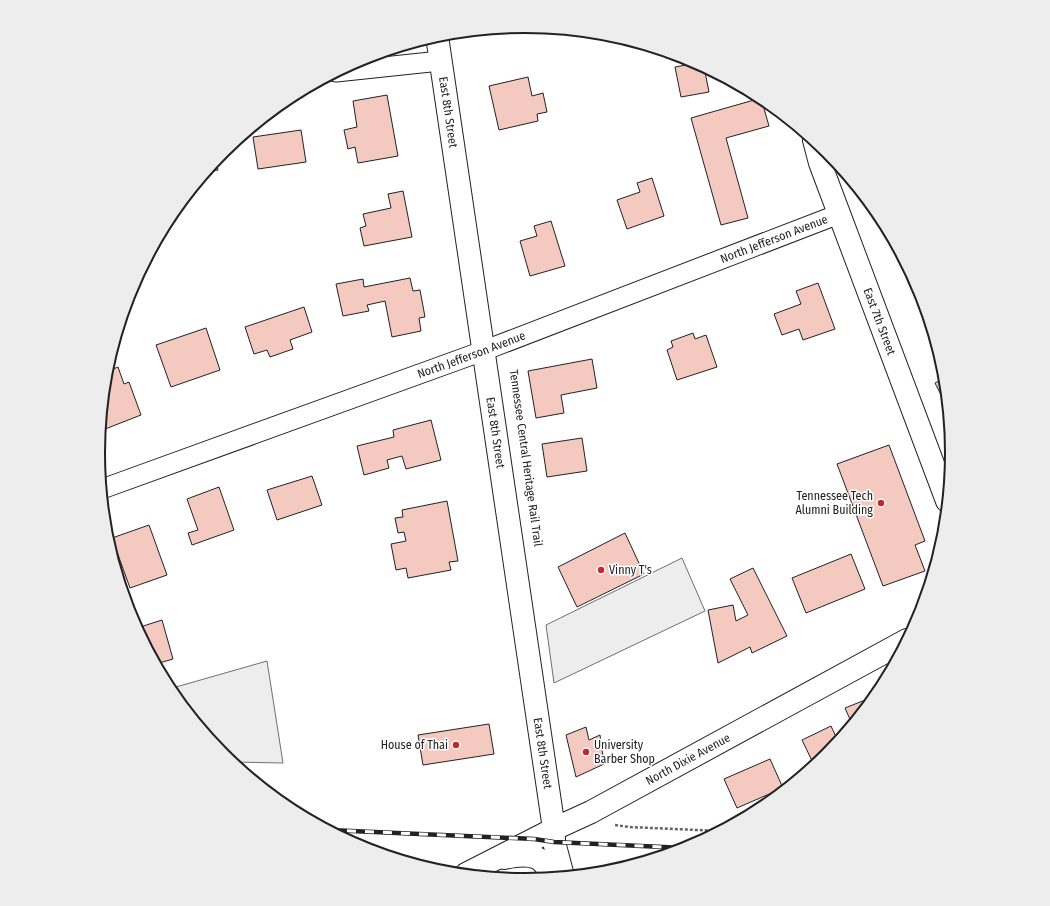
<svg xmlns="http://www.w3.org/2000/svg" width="1050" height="906" font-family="'Fira Sans Condensed',sans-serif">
<rect width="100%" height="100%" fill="#fff"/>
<g fill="#ededed" stroke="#6f6f6f">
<path d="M 682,558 L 705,611 L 554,683 L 546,625 Z"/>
<path d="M 267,661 L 283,763 L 232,762 L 223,755 L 169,689 Z"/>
</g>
<g fill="#f3c9c0" stroke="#222">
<path d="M 697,63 L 704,67 L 709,92 L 681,97 L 675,67 Z"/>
<path d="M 528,77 L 532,96 L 543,93 L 547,112 L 537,114 L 538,121 L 499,130 L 489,86 Z"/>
<path d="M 387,95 L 398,156 L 358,163 L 355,147 L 348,149 L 344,130 L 357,127 L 353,101 Z"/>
<path d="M 761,98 L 769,126 L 726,138 L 748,218 L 721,225 L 691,118 Z"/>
<path d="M 301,130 L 306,162 L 258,169 L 253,137 Z"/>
<path d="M 216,159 L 218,170 L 206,172 Z"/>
<path d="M 652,178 L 664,216 L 627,229 L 617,200 L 640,192 L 637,183 Z"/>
<path d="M 403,191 L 412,237 L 364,246 L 360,228 L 366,226 L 363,214 L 391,208 L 388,194 Z"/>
<path d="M 868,201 L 880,216 L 888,230 L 883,232 Z"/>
<path d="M 551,221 L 565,266 L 530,276 L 520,241 L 537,236 L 534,226 Z"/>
<path d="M 410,278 L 413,291 L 420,290 L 425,317 L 419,318 L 421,331 L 392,337 L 385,301 L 367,305 L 369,311 L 343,316 L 336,284 L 363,279 L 364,287 Z"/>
<path d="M 818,283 L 835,329 L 803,340 L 799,329 L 782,335 L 774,314 L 801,304 L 796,291 Z"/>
<path d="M 304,307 L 312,332 L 290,340 L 293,349 L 270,357 L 267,350 L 254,354 L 245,327 Z"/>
<path d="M 206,328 L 220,370 L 171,387 L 156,345 Z"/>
<path d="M 693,333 L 695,339 L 706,335 L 717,367 L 677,380 L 667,350 L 673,347 L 671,341 Z"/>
<path d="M 592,359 L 597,388 L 561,395 L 564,413 L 536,418 L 528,371 Z"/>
<path d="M 118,367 L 124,384 L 129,382 L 141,415 L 100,431 L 106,372 Z"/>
<path d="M 945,378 L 948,409 L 935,383 Z"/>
<path d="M 431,420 L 441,460 L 406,469 L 402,456 L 387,460 L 389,468 L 364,475 L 357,446 L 394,437 L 393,430 Z"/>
<path d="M 582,438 L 587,471 L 547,477 L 542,444 Z"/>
<path d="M 889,445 L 925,541 L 915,545 L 925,571 L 883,586 L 837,464 Z"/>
<path d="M 312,476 L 322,505 L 277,520 L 267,490 Z"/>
<path d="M 219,487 L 234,530 L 192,545 L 188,533 L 198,530 L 187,499 Z"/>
<path d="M 447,501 L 458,561 L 449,562 L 451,570 L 408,578 L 406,568 L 396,570 L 391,544 L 406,541 L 404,532 L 398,533 L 395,518 L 403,517 L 402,510 Z"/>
<path d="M 149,525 L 167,575 L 130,588 L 112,538 Z"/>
<path d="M 625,533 L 644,574 L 577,607 L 558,567 Z"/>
<path d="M 851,554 L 865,589 L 806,613 L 792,578 Z"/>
<path d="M 753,568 L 787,636 L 752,653 L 750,647 L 718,663 L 708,610 L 733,605 L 736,621 L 748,615 L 730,579 Z"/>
<path d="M 162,620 L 173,659 L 156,664 L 137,628 Z"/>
<path d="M 875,696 L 852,724 L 845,708 Z"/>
<path d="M 489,724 L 494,754 L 423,765 L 418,735 Z"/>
<path d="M 831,726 L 838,741 L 827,755 L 814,765 L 802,740 Z"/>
<path d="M 586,727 L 589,740 L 600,735 L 604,764 L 576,777 L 566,735 Z"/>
<path d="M 770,759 L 783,788 L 737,808 L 724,779 Z"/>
</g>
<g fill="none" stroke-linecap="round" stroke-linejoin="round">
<defs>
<g id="street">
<path d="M 336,72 L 440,61"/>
<path id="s1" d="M 102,489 L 483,351 L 839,214"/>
</g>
<g id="secondary">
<path id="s2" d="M 437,36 L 550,802 L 554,829 L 554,842 L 563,876"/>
<path id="s3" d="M 814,140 L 820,163 L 947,501"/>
<path d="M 504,858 C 513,856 528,854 537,858 C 544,861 549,871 554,877"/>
<path id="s4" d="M 466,874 L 554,829 L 591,812 L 907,640"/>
</g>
</defs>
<use href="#street" stroke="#222" stroke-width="21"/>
<use href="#secondary" stroke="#222" stroke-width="24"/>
<path stroke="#646464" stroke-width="2.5" stroke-dasharray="3 2" stroke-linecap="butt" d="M 615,825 L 629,827 L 720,831"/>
<use href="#street" stroke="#fff" stroke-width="19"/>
<use href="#secondary" stroke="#fff" stroke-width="22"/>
<defs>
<path id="rail" d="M 329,830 L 534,839 L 554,842 L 685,848"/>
</defs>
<use href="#rail" stroke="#222" stroke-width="4.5"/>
<use href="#rail" stroke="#fff" stroke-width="3" stroke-dasharray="9" stroke-linecap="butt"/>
</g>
<g fill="#c62828" stroke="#fff" stroke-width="1.5">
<circle cx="881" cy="503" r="4"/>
<circle cx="601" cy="570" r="4"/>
<circle cx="456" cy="745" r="4"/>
<circle cx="586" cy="752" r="4"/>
</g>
<g text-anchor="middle" stroke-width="3" stroke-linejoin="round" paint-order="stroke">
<g font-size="12" fill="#222" stroke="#fff">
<text dy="4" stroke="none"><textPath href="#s2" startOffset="77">East 8th Street</textPath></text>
<text dy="4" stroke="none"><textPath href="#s1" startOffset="717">North Jefferson Avenue</textPath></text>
<text dy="4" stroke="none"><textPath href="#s3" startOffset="193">East 7th Street</textPath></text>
<text dy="4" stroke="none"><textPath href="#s1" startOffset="393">North Jefferson Avenue</textPath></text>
<text dy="4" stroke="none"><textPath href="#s2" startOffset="401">East 8th Street</textPath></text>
<text transform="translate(526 458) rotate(82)" y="4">Tennessee Central Heritage Rail Trail</text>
<text dy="4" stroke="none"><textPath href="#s2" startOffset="725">East 8th Street</textPath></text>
<text dy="4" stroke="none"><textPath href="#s4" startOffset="250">North Dixie Avenue</textPath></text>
</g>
<g font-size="12" fill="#222" stroke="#fff" text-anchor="end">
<text x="873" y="500">Tennessee Tech<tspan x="873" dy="14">Alumni Building</tspan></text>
<text x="609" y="574" text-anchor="start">Vinny T's</text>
<text x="448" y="749">House of Thai</text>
<text x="594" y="749" text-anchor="start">University<tspan x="594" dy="14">Barber Shop</tspan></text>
</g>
</g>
<path d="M0 0H1050V906H0ZM105 453a420 420 0 1 1 840 0a420 420 0 1 1-840 0Z" fill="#ededed" fill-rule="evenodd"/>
<path fill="none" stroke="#222" stroke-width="2" d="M105 453a420 420 0 1 1 840 0a420 420 0 1 1-840 0Z"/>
</svg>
